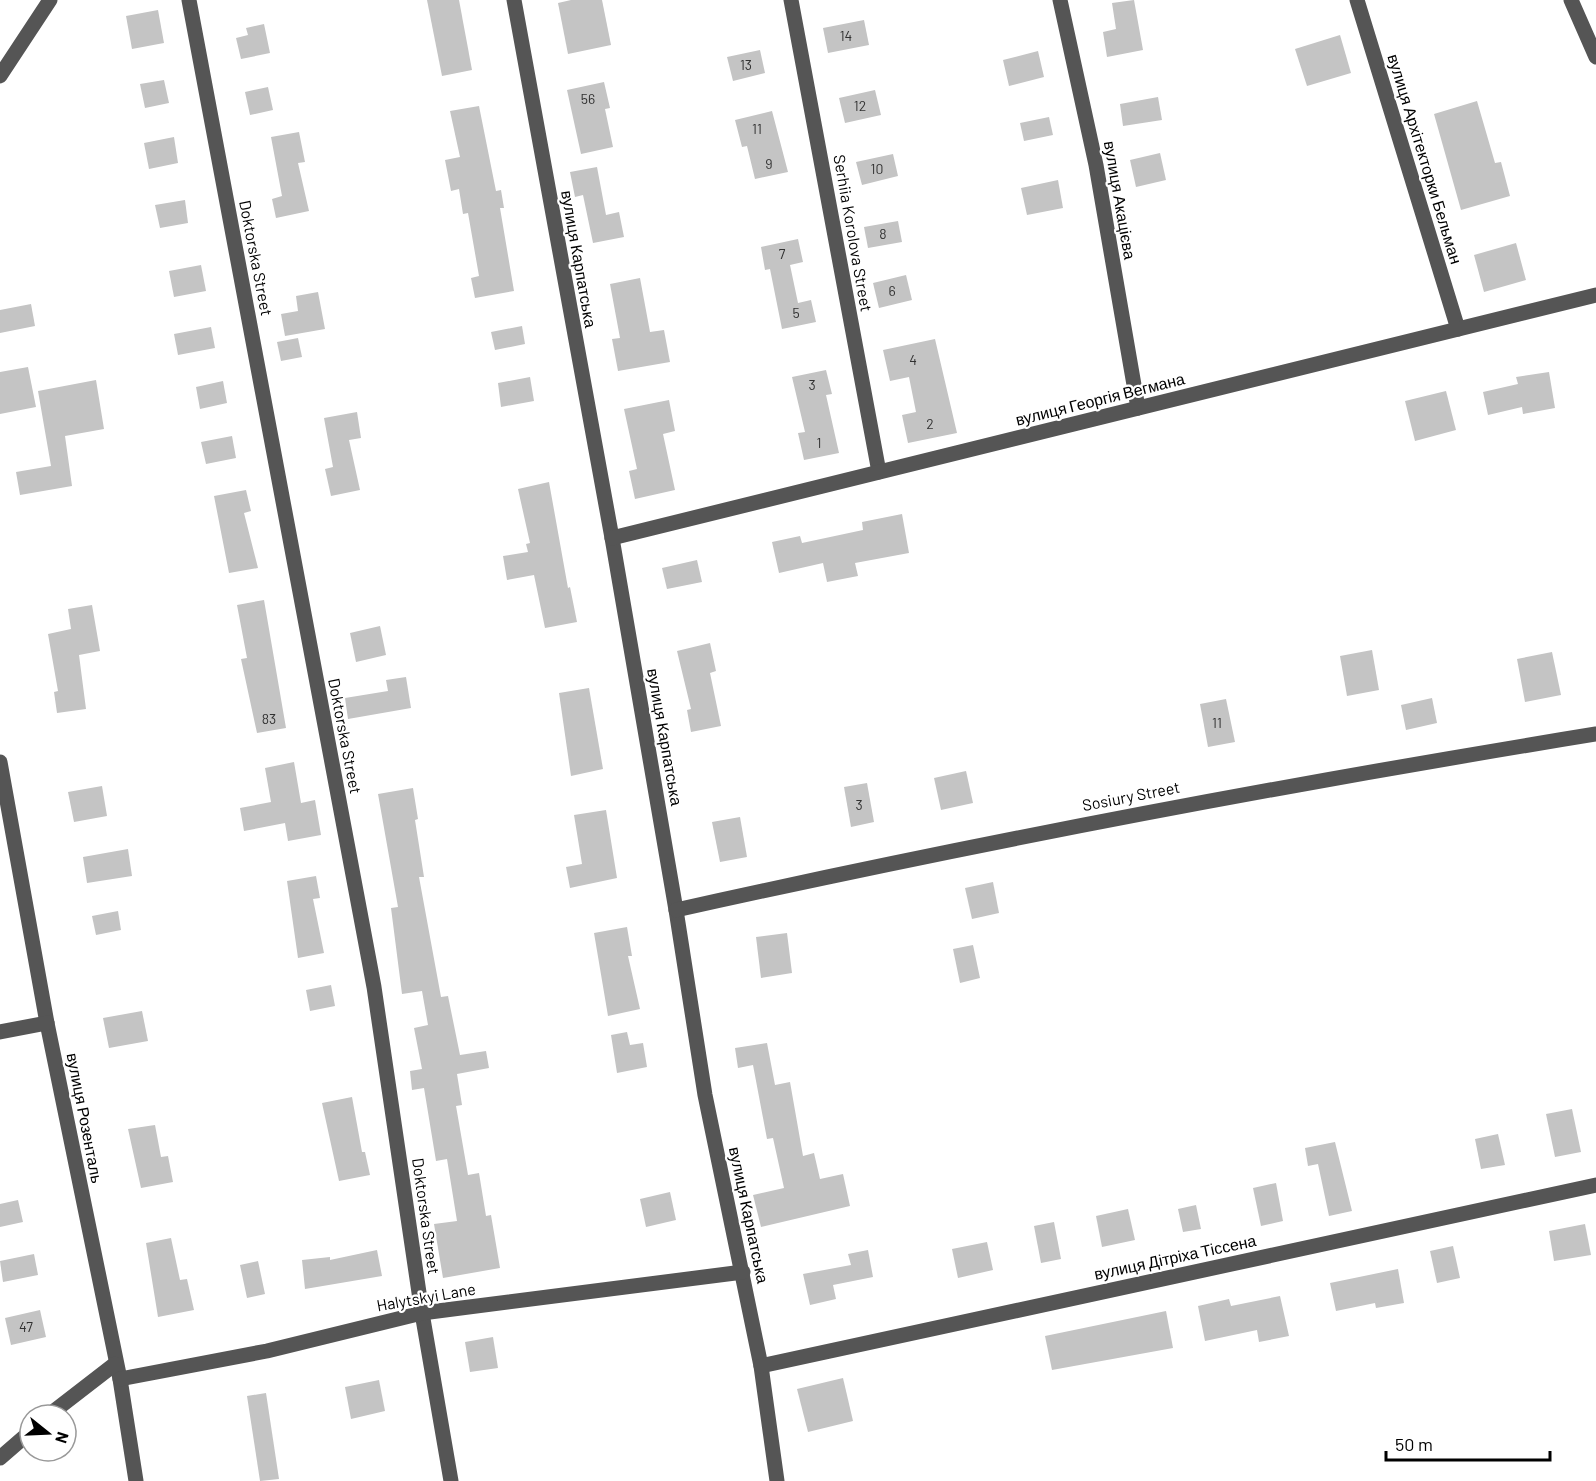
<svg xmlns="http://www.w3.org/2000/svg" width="1596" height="1481" font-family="Barlow,sans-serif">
<rect width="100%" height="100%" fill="#fff"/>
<g fill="#c4c4c4">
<path d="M 427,0 L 459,0 L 472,70 L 442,76 Z"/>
<path d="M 571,0 L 602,0 L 611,45 L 568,54 L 558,3 Z"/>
<path d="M 1134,0 L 1143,50 L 1107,57 L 1103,32 L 1116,29 L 1112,3 Z"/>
<path d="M 158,10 L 164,43 L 132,49 L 126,16 Z"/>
<path d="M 864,20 L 869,45 L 828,53 L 823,28 Z"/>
<path d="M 264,24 L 270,53 L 241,59 L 236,38 L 248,35 L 246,28 Z"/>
<path d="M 1340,35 L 1351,73 L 1307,86 L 1295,49 Z"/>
<path d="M 760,50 L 765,73 L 733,81 L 727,57 Z"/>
<path d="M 1038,51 L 1044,77 L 1009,86 L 1003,60 Z"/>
<path d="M 164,80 L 169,103 L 145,108 L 140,84 Z"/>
<path d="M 604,82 L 610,108 L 605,109 L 613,147 L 581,154 L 567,90 Z"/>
<path d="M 268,87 L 273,110 L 250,115 L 245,92 Z"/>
<path d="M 875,90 L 881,115 L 845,123 L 839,98 Z"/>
<path d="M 1158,97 L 1162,120 L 1123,126 L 1120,104 Z"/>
<path d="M 1477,101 L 1495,163 L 1501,162 L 1510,196 L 1461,210 L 1434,114 Z"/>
<path d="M 479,106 L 496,191 L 501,190 L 504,208 L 500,208 L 514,291 L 475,298 L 471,278 L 479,276 L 468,213 L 463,214 L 459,189 L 451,191 L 445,160 L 460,157 L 450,111 Z"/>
<path d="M 772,111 L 788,172 L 755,179 L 747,146 L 742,147 L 735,120 Z"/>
<path d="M 1049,117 L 1053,135 L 1024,141 L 1020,123 Z"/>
<path d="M 299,132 L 305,162 L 298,163 L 309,211 L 276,218 L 272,199 L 282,196 L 271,137 Z"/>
<path d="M 174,137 L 178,163 L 149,169 L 144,143 Z"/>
<path d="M 1160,153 L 1166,180 L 1136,187 L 1130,160 Z"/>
<path d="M 893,154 L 898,176 L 862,185 L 856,162 Z"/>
<path d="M 597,167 L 606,215 L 619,212 L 624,237 L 593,243 L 583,195 L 575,197 L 570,172 Z"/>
<path d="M 1058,180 L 1063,208 L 1027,215 L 1021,188 Z"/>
<path d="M 185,200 L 188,223 L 160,228 L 155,205 Z"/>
<path d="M 898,221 L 902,242 L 868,248 L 864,227 Z"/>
<path d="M 798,239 L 803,262 L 790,265 L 798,303 L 811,300 L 816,322 L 782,329 L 770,269 L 765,270 L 761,247 Z"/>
<path d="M 1516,243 L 1526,280 L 1484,292 L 1474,255 Z"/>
<path d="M 201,265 L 206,291 L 174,297 L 169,271 Z"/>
<path d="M 906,275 L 912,300 L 879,308 L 873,283 Z"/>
<path d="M 640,278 L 650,332 L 664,330 L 670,362 L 618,371 L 612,339 L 620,338 L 610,284 Z"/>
<path d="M 318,292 L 325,329 L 285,336 L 281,314 L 298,311 L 296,296 Z"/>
<path d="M 31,304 L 35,326 L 0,333 L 0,310 Z"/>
<path d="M 522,326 L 525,344 L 495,350 L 491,332 Z"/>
<path d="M 211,327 L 215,348 L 178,355 L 174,334 Z"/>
<path d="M 298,338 L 302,357 L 281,361 L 277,342 Z"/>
<path d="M 935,339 L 957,433 L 908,443 L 902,415 L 916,412 L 909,377 L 890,381 L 883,350 Z"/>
<path d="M 28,367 L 36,407 L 0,414 L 0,372 Z"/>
<path d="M 826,370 L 832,394 L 826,395 L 839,453 L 804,460 L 798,433 L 805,432 L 792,377 Z"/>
<path d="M 1549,372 L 1555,408 L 1523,414 L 1522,407 L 1488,415 L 1483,392 L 1518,384 L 1516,377 Z"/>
<path d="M 530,377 L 534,401 L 501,407 L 498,383 Z"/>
<path d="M 96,380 L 104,429 L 65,436 L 72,486 L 20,495 L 16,472 L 51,466 L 38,391 Z"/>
<path d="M 223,381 L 227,403 L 200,409 L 196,387 Z"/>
<path d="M 1446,391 L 1456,430 L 1415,441 L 1405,401 Z"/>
<path d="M 669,400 L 675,431 L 663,434 L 675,490 L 635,499 L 629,471 L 637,469 L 624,409 Z"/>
<path d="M 357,412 L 361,438 L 349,440 L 360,490 L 331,496 L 325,469 L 333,467 L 324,418 Z"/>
<path d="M 232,436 L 236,458 L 206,464 L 201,442 Z"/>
<path d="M 549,482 L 568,588 L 570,587 L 577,622 L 545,628 L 534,575 L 507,580 L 503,556 L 528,552 L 526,544 L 530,543 L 518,489 Z"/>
<path d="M 246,490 L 251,511 L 244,513 L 258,568 L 229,573 L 214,496 Z"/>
<path d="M 902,514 L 909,553 L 855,563 L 858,576 L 827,582 L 823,563 L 779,573 L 772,542 L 800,536 L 802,543 L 863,530 L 862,522 Z"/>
<path d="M 697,560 L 702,582 L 667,589 L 662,568 Z"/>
<path d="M 264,600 L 286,728 L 257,733 L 241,659 L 247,658 L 237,605 Z"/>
<path d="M 92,605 L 100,651 L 79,655 L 86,709 L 57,713 L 54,692 L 58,691 L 48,634 L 71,629 L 68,609 Z"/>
<path d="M 380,626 L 386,655 L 356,662 L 350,633 Z"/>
<path d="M 710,643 L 716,671 L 710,673 L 721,726 L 691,732 L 687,710 L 691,709 L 677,651 Z"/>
<path d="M 1372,650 L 1379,690 L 1347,696 L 1340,656 Z"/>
<path d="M 1552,652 L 1561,695 L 1525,702 L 1517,659 Z"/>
<path d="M 406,677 L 411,708 L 348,719 L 345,698 L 388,691 L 386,680 Z"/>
<path d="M 589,688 L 603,769 L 571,776 L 559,693 Z"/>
<path d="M 1432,698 L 1437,723 L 1406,730 L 1401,705 Z"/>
<path d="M 1226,699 L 1235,742 L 1208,747 L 1200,704 Z"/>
<path d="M 294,762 L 301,803 L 315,800 L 321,835 L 288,841 L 285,823 L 244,831 L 240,808 L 271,802 L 265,768 Z"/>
<path d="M 966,771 L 973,803 L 941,810 L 934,778 Z"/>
<path d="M 867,783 L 874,822 L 851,827 L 844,787 Z"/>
<path d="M 102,786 L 107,816 L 74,822 L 68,792 Z"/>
<path d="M 413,788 L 418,819 L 415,820 L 424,877 L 419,877 L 441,997 L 448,996 L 460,1055 L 486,1051 L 489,1068 L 457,1074 L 462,1105 L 456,1106 L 468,1175 L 479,1173 L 486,1216 L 491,1215 L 500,1268 L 443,1278 L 434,1224 L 457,1221 L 447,1159 L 436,1161 L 424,1088 L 412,1090 L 410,1071 L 422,1069 L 414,1028 L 428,1025 L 422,991 L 402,994 L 391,908 L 398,907 L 378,794 Z"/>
<path d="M 606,810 L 617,878 L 570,888 L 566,867 L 582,864 L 574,815 Z"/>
<path d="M 740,817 L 747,857 L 720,862 L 712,822 Z"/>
<path d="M 128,849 L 132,876 L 87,883 L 83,857 Z"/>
<path d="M 316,876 L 320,898 L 313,899 L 324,953 L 298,958 L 287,881 Z"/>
<path d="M 993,882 L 999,913 L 972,919 L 965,888 Z"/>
<path d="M 118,911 L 121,930 L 96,935 L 92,916 Z"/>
<path d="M 627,927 L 632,956 L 628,956 L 640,1009 L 608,1016 L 594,933 Z"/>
<path d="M 787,933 L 792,973 L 761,978 L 756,937 Z"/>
<path d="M 973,945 L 980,978 L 960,983 L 953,949 Z"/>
<path d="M 331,985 L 335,1006 L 310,1011 L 306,990 Z"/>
<path d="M 142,1011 L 148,1041 L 109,1048 L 103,1018 Z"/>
<path d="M 627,1032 L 630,1045 L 643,1043 L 647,1067 L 617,1073 L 611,1035 Z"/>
<path d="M 767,1043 L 775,1085 L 790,1082 L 803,1156 L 814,1153 L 820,1179 L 843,1174 L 850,1206 L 761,1227 L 753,1195 L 784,1188 L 773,1138 L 767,1139 L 753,1065 L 738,1068 L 735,1048 Z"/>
<path d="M 352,1097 L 362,1152 L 365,1152 L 370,1175 L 339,1181 L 322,1103 Z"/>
<path d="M 1572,1109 L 1581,1152 L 1555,1157 L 1546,1114 Z"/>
<path d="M 155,1125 L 161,1157 L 168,1156 L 173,1182 L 141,1188 L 128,1129 Z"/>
<path d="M 1498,1134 L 1505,1165 L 1481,1169 L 1475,1139 Z"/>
<path d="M 1335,1142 L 1352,1211 L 1329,1216 L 1318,1164 L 1308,1166 L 1305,1148 Z"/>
<path d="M 1276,1183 L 1283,1221 L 1261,1226 L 1253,1188 Z"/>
<path d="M 670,1192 L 676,1220 L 646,1227 L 640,1199 Z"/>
<path d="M 18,1200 L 23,1222 L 0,1227 L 0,1204 Z"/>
<path d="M 1196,1205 L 1201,1229 L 1183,1232 L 1178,1209 Z"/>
<path d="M 1128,1209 L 1135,1240 L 1102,1247 L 1096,1216 Z"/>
<path d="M 1054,1222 L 1061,1259 L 1041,1263 L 1034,1226 Z"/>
<path d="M 1585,1224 L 1591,1255 L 1554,1261 L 1549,1231 Z"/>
<path d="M 171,1238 L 180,1280 L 187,1279 L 194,1310 L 158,1317 L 146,1243 Z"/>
<path d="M 987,1242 L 993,1270 L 958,1278 L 952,1249 Z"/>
<path d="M 1453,1246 L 1460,1278 L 1437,1283 L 1430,1251 Z"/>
<path d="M 377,1250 L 382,1276 L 305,1289 L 302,1260 L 330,1257 L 330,1260 Z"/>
<path d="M 868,1250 L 873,1277 L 833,1285 L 836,1299 L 810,1305 L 803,1274 L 851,1265 L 848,1254 Z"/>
<path d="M 34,1254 L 38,1275 L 3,1282 L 0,1261 Z"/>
<path d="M 258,1261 L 265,1294 L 247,1298 L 240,1265 Z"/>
<path d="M 1398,1269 L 1404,1303 L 1376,1308 L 1375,1303 L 1336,1311 L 1330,1283 Z"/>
<path d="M 1280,1296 L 1289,1336 L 1259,1342 L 1257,1330 L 1205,1341 L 1198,1306 L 1229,1299 L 1231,1306 Z"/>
<path d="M 40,1310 L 46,1337 L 11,1345 L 5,1318 Z"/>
<path d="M 1166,1311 L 1173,1348 L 1052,1370 L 1045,1336 Z"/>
<path d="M 493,1337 L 498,1368 L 470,1372 L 465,1342 Z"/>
<path d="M 843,1378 L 853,1421 L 808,1432 L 797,1389 Z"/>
<path d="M 379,1380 L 385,1411 L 351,1419 L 345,1387 Z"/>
<path d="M 266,1393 L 279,1479 L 260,1481 L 247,1396 Z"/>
</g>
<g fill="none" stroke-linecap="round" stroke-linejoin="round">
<g stroke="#555" stroke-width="15">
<path d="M 189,0 L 374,987 L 422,1313 L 451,1481"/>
<path d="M 514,0 L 612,538 L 676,910 L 705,1095 L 761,1366 L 777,1481"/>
<path d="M 791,0 L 879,472"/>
<path d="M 1060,0 L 1096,165 L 1138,408"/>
<path d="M 1357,0 L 1458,329"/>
<path d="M 1571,0 L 1596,57"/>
<path d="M 0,76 L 50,0"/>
<path d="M 612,538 L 1596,295"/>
<path d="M 0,762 L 47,1023 L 120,1379 L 136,1481"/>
<path d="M 676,910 C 981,842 1288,784 1596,734"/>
<path d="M 0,1032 L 47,1023"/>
<path d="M 761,1366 L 1596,1185"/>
<path d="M 120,1379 L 267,1351 L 422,1313 L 743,1272"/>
<path d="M 49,1415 L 115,1364"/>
<path d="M 0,1458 L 30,1432"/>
</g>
</g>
<g text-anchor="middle" stroke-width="4.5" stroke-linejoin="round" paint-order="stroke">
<g font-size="14" fill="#313131">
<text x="846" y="41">14</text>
<text x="746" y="70">13</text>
<text x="588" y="104">56</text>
<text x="860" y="111">12</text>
<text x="757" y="134">11</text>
<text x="769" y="169">9</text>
<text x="877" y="174">10</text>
<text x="883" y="239">8</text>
<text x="782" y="259">7</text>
<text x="892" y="296">6</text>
<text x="796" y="318">5</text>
<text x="913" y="365">4</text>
<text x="812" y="390">3</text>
<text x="930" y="429">2</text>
<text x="819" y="448">1</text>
<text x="269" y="724">83</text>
<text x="1217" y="728">11</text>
<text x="859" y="810">3</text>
<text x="26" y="1332">47</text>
</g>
<g font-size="16" fill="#000" stroke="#fff">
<text transform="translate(1425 159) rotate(73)" y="6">вулиця Архітекторки Бельман</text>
<text transform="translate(1120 200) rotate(80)" y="6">вулиця Акацієва</text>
<text transform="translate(853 233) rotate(80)" y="6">Serhiia Korolova Street</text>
<text transform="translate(256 258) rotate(79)" y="6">Doktorska Street</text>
<text transform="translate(579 259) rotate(80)" y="6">вулиця Карпатська</text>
<text transform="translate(1100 399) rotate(-14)" y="6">вулиця Георгія Вегмана</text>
<text transform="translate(345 736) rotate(79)" y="6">Doktorska Street</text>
<text transform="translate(665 737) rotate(80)" y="6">вулиця Карпатська</text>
<text transform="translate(1131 796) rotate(-11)" y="6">Sosiury Street</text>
<text transform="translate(85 1118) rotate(79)" y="6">вулиця Розенталь</text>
<text transform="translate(749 1215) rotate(78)" y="6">вулиця Карпатська</text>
<text transform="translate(426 1216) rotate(82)" y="6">Doktorska Street</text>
<text transform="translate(1175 1257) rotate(-12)" y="6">вулиця Дітріха Тіссена</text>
<text transform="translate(426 1297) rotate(-10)" y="6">Halytskyi Lane</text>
</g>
</g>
<g transform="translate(48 1433) rotate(108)"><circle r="28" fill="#ffffff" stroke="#999999" stroke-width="1.5"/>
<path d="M0-4.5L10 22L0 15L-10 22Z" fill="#000000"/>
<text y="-9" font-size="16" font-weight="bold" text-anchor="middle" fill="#000000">N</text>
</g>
<path d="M1386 1451v9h164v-9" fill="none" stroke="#000000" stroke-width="3"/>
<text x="1395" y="1451" font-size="18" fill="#000000" stroke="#ffffff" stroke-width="4.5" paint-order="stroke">50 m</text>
</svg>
